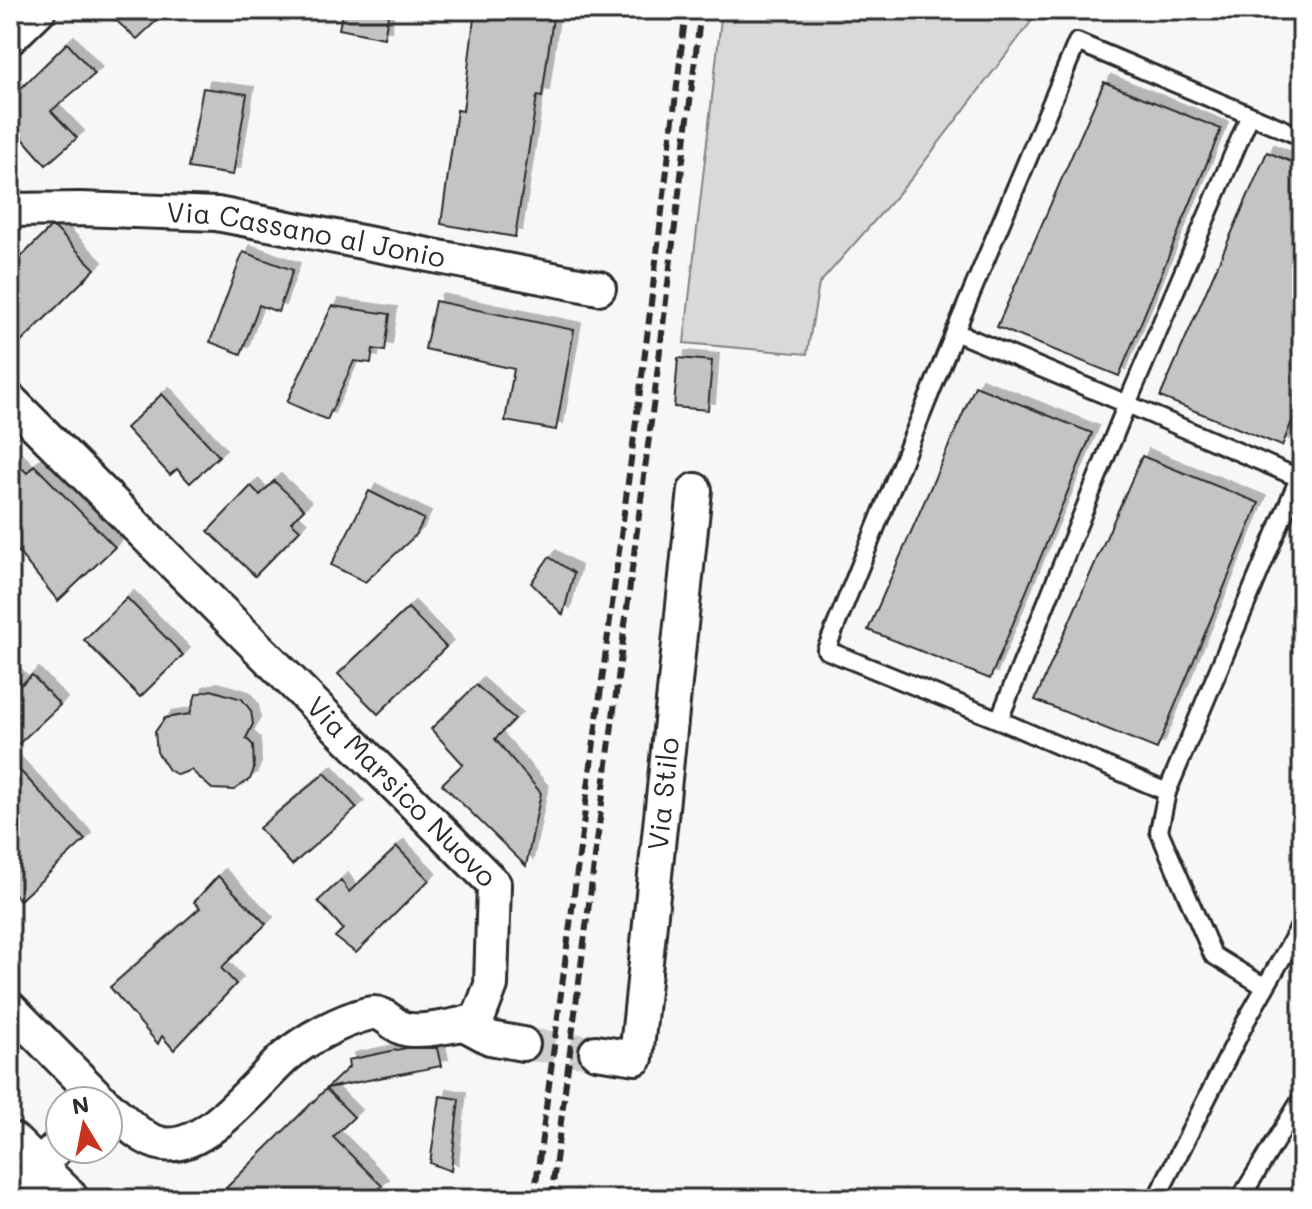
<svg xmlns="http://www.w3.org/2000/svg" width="1312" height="1209" font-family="Mali,sans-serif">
<defs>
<filter id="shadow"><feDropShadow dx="7" dy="-7" stdDeviation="0" flood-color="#0004"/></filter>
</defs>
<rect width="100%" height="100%" fill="#f7f7f7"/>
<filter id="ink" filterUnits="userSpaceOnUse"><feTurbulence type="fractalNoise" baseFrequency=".0125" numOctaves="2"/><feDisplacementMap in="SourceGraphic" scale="16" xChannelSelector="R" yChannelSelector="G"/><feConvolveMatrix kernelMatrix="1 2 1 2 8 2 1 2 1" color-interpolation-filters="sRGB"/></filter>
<g filter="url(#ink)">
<path fill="#d9d9d9" stroke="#828282" stroke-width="2" d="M 722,10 L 1040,10 L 912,178 L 819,284 L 807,354 L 684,343 Z"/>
<g fill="#c4c4c4" stroke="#2b2b2b" stroke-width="2" filter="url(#shadow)">
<path d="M 104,10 L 168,10 L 137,39 Z"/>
<path d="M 343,10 L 389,10 L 384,38 L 339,29 Z"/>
<path d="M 475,10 L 554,10 L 542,97 L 537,96 L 515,237 L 441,224 L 457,110 L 463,111 Z"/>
<path d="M 67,43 L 95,74 L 51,111 L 77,138 L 46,165 L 10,124 L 10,99 Z"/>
<path d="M 1104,82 L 1221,129 L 1119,376 L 997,327 Z"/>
<path d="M 203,88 L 247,94 L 233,175 L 188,168 Z"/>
<path d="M 1267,152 L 1302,166 L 1302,397 L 1282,446 L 1160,397 Z"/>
<path d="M 50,228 L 55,228 L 95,269 L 10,353 L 10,268 Z"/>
<path d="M 243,252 L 293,270 L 278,312 L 259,305 L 241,354 L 210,342 Z"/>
<path d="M 435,301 L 574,330 L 556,430 L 505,421 L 514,369 L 425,349 Z"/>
<path d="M 332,306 L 390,314 L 385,351 L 373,349 L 371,363 L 354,361 L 327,420 L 287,402 Z"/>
<path d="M 678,358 L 712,361 L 708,410 L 674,407 Z"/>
<path d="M 975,386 L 1092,433 L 990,679 L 868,630 Z"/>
<path d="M 162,394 L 219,456 L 190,483 L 177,469 L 170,475 L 126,428 Z"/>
<path d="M 10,456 L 27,473 L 34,465 L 115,547 L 58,601 L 10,542 Z"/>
<path d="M 1142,456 L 1259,503 L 1157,749 L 1035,700 Z"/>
<path d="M 274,481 L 304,509 L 291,522 L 300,530 L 255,576 L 208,531 L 251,486 L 260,495 Z"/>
<path d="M 369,491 L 424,519 L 416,535 L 365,582 L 331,565 Z"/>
<path d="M 549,557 L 574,573 L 563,615 L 531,583 Z"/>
<path d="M 127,598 L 183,655 L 140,697 L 84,640 Z"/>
<path d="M 408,608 L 446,647 L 378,714 L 338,674 Z"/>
<path d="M 10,672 L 22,684 L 32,675 L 60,705 L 10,752 Z"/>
<path d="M 476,685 L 515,719 L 495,739 L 541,793 L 526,866 L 442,784 L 463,764 L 431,729 Z"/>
<path d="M 211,690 L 242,699 L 251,711 L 253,724 L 246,738 L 253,745 L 254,769 L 250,779 L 234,790 L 212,789 L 191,770 L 178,775 L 169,770 L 157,752 L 155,732 L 165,718 L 190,714 L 196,694 Z"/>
<path d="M 10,760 L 85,840 L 20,900 L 10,890 Z"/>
<path d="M 325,773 L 357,808 L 292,865 L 259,828 Z"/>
<path d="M 397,847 L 429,880 L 356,953 L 335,937 L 343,929 L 318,901 L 341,880 L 349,892 Z"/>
<path d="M 218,876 L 266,924 L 221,968 L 236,984 L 174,1050 L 162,1036 L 158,1044 L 110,987 L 200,908 L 194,902 Z"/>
<path d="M 406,1048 L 437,1048 L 441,1066 L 327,1088 L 349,1067 L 348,1060 Z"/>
<path d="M 326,1089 L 354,1117 L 333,1137 L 382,1186 L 368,1199 L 215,1199 Z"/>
<path d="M 440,1096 L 459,1099 L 451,1171 L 430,1163 Z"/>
</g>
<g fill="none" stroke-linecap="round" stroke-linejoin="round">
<path stroke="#cecece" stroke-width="32" stroke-dasharray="32 16" stroke-linecap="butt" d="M 523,1044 L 596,1052"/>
<defs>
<g id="service">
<path d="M 1250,115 L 1127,404 L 955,332 L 1077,42 L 1302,137"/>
<path d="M 955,332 L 826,650 L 999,720 L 1127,404 L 1299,478 L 1167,792 L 999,720"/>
<path d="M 1167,792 L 1159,831 L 1213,955 L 1265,987"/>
<path d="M 1156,1199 L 1247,1019 L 1302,923"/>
<path d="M 1240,1199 L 1302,1098"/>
</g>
<g id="minor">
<path d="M 10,38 L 39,10"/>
<path id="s1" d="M 10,210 L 80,209 L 217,214 L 599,288"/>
<path id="s2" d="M 10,400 L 494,884 L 491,985 L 478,1019 C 464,1025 420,1033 405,1029 C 390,1025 385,1009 367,1014 C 340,1021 306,1039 285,1057 C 256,1083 206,1151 163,1144 C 141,1140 124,1120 108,1106"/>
<path d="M 10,1008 L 102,1101"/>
<path d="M 464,1024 L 490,1038 L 523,1044"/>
<path id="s3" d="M 596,1052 L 636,1058 L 695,490"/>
<path d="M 35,1169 L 60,1145"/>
</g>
<path id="primary" d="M 10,1145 L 65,1199"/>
</defs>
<use href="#service" stroke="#2b2b2b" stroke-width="22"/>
<use href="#minor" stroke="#2b2b2b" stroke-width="38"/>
<use href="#primary" stroke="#2b2b2b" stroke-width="50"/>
<use href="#service" stroke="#fff" stroke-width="16"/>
<use href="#minor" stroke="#fff" stroke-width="32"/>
<use href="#primary" stroke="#fff" stroke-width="44"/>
<g stroke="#2b2b2b" stroke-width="6" stroke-dasharray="12 6" stroke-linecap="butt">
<path d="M 534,1199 L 646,345 L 686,10"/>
<path d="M 551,1199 L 657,375 L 701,10"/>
</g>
</g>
</g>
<g text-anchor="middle" stroke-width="6" stroke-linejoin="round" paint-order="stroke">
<g font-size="28" fill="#2b2b2b" stroke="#fff">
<text dy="10" stroke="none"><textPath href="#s1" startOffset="298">Via Cassano al Jonio</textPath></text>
<text dy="10" stroke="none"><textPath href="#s2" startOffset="554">Via Marsico Nuovo</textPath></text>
<text dy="10" stroke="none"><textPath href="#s3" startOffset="306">Via Stilo</textPath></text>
</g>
</g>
<rect width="1312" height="1209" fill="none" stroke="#fff" stroke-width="40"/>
<rect x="20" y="20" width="1272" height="1169" fill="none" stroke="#2b2b2b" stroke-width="3" filter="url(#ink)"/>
<g transform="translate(84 1125) rotate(350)"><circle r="38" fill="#ffffff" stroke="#aaaaaa" stroke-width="2"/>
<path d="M0-6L14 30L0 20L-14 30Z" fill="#c8321e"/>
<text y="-12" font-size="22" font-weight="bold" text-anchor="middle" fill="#2b2b2b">N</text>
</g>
</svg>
